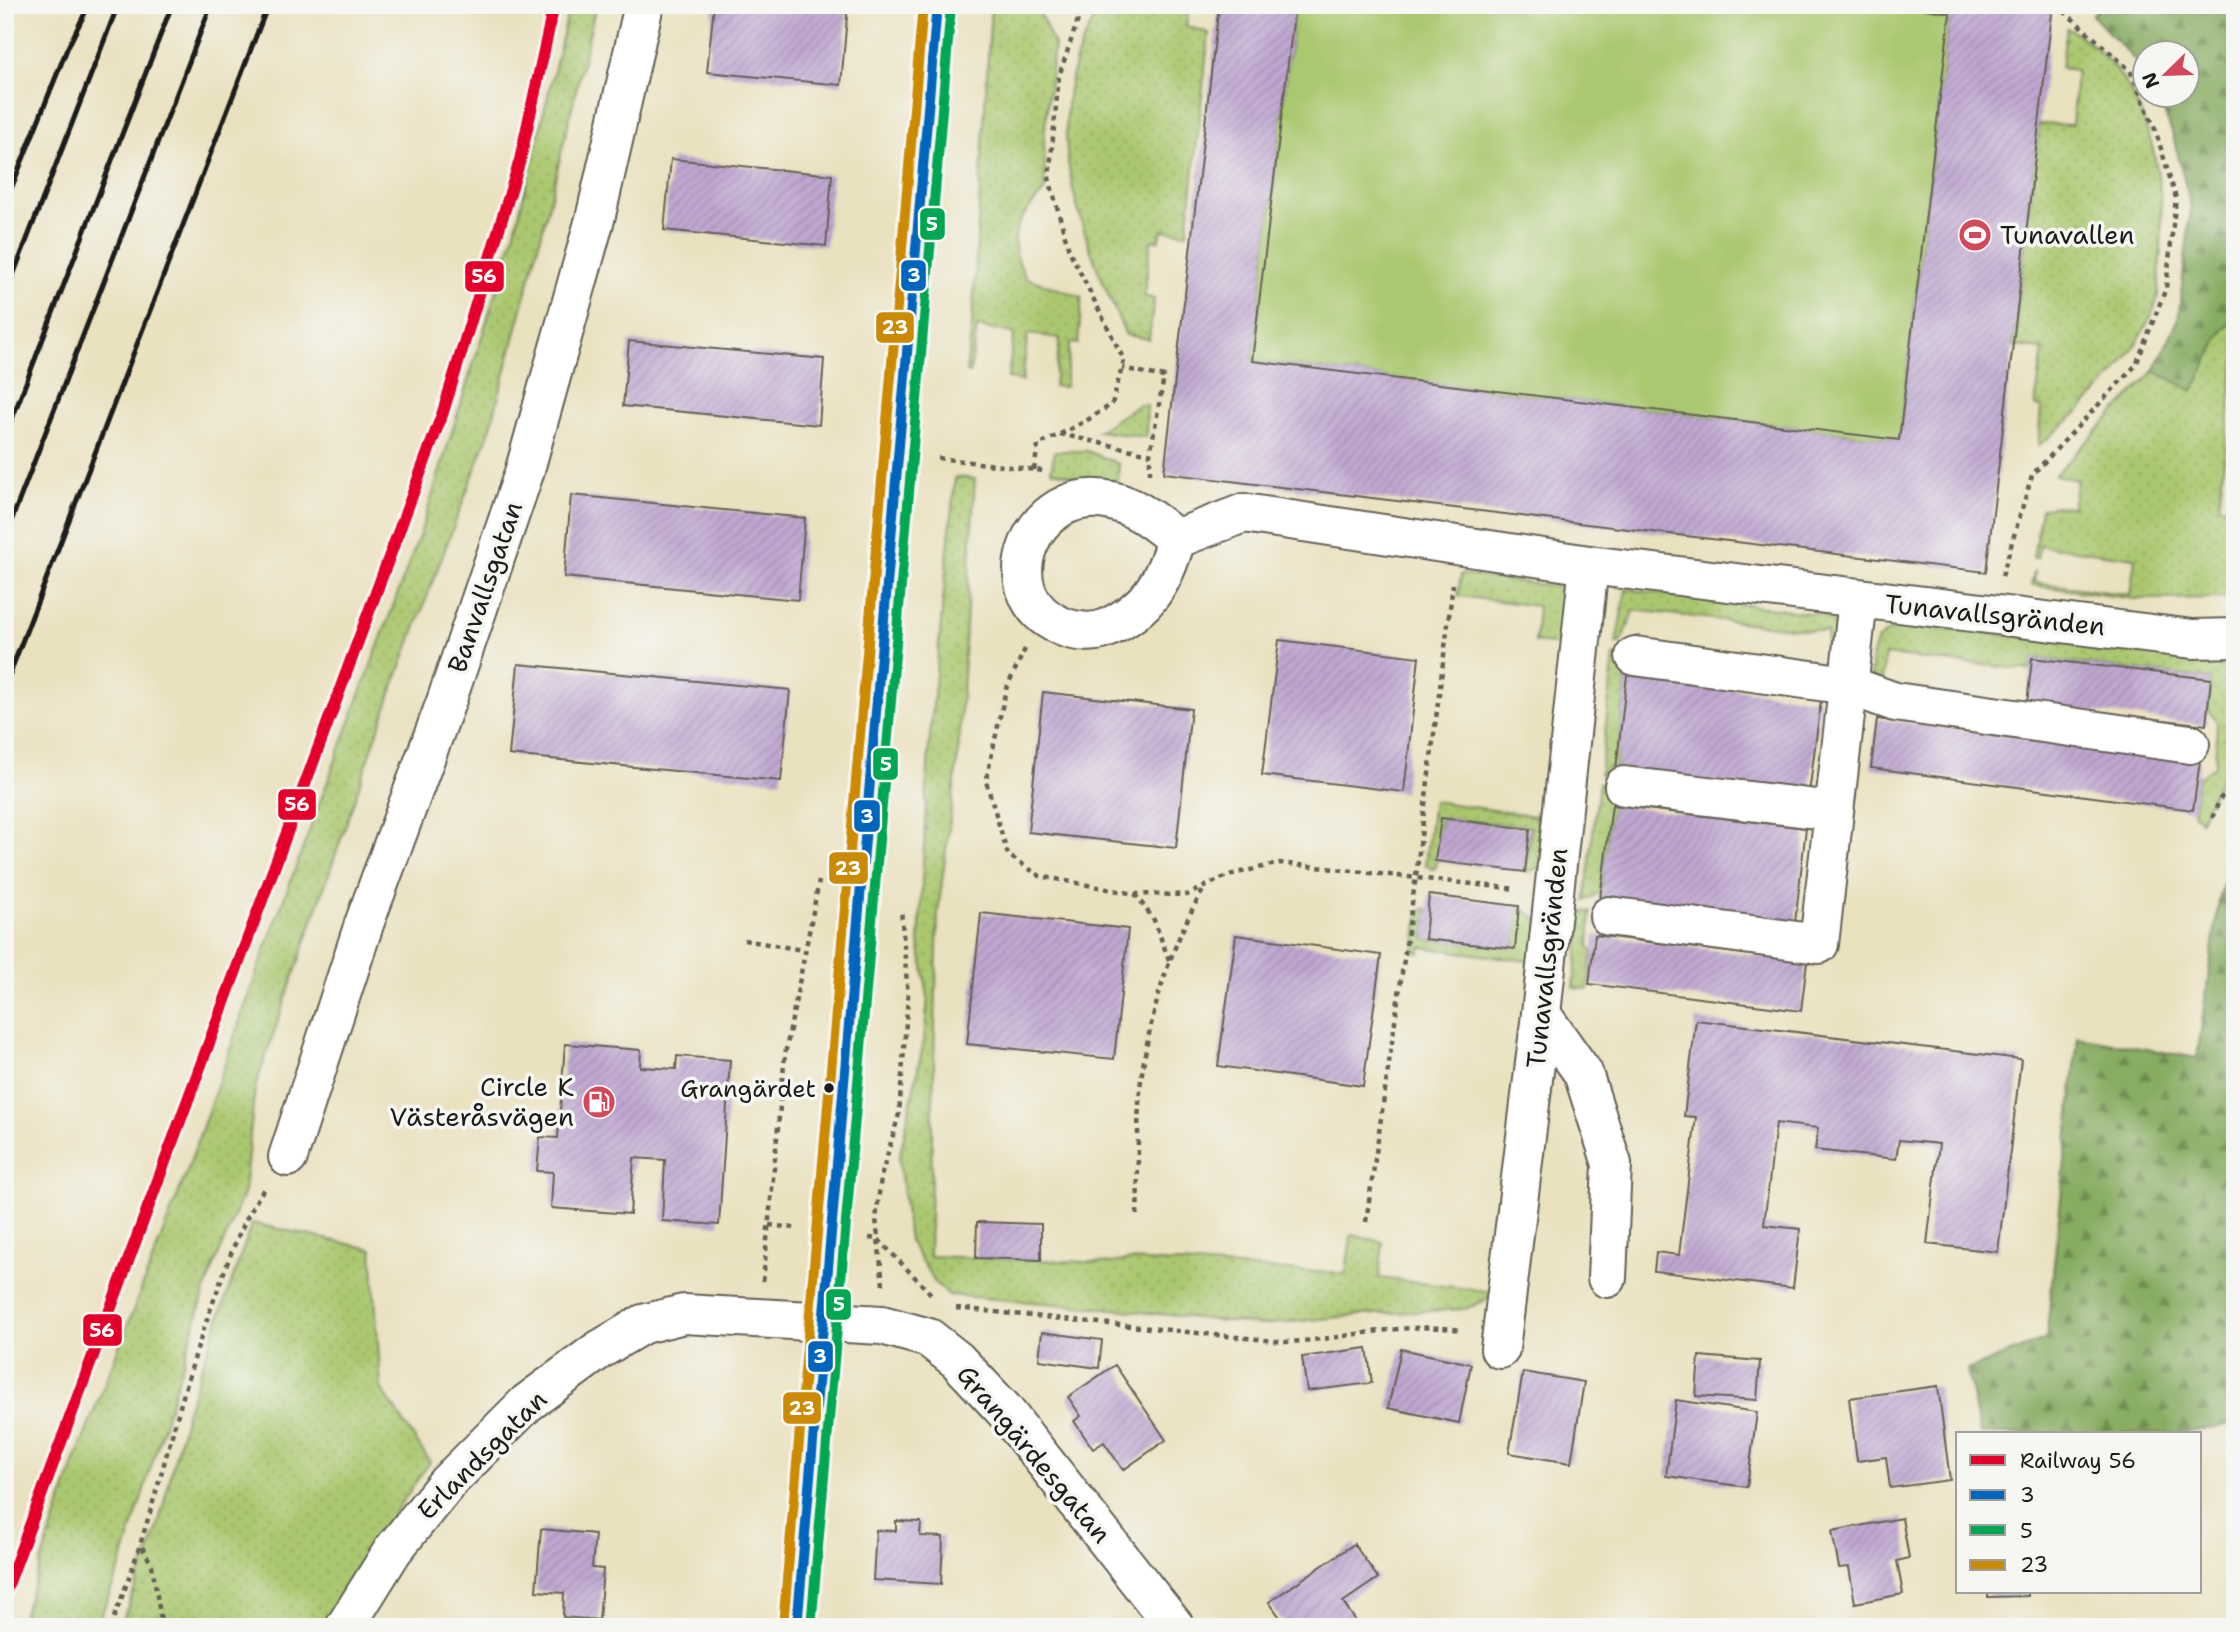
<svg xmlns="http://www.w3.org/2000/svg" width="2240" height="1632" font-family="'Shantell Sans',sans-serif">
<defs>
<pattern id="grass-dots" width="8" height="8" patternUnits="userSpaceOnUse" patternTransform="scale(1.75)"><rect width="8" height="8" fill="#aac86f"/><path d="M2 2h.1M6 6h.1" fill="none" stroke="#92ab60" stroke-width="1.8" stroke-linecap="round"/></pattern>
<pattern id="forest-firs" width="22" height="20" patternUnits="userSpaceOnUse" patternTransform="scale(1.75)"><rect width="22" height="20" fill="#87ac62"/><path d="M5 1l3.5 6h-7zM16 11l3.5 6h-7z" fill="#6e8b50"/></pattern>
<pattern id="building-hatch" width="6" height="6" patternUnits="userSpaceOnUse" patternTransform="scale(1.75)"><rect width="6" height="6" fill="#bfa7d0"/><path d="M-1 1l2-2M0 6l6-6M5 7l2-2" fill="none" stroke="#a48fb2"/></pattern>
</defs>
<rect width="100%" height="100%" fill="#f6f6f2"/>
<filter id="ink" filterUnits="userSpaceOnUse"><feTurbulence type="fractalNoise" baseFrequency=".0143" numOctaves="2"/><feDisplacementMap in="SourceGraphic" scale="14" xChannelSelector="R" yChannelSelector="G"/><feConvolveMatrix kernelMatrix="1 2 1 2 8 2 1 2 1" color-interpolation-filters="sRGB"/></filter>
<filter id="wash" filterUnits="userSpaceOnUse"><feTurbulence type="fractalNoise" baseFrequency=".00686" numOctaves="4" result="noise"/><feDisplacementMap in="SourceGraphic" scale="28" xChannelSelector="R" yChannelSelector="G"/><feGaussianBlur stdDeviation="1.57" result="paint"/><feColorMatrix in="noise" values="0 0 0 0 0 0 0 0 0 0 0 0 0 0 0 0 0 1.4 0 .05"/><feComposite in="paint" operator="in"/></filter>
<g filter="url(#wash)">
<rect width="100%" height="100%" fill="#eae1bf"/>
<g fill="url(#grass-dots)" stroke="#637246" stroke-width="2">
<path d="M 570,5 L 596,5 L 549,205 L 490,430 L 395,682 L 255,1088 L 244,1192 L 208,1281 L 120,1568 L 96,1627 L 19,1627 L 76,1458 L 187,1171 L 263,955 L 421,531 L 515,231 Z"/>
<path d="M 991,5 L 1036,5 L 1054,45 L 1044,137 L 1045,190 C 1016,222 1004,236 1026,278 L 1082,297 L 1078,344 L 1070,343 L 1065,387 L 1054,386 L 1060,338 L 1028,334 L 1022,381 L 1008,378 L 1014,333 L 977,327 L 970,373 L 966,371 L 972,325 Z"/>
<path d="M 1103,5 L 1189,5 L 1186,26 L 1209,33 L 1187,233 L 1162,230 L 1159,240 L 1151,241 L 1144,296 L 1154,299 L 1149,339 L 1126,335 C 1079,231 1030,112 1103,5 Z"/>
<path d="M 2067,28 C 2148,72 2168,176 2160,261 C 2159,274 2160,292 2156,304 C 2134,362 2086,409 2038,446 L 2041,407 L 2035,406 L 2043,349 L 2013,346 L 2039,124 L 2072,125 L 2076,70 L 2061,68 Z"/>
<path d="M 2235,319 L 2235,359 L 2219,506 L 2235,508 L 2235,598 L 2135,599 L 2031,585 L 2035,570 L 2034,582 L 2130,595 L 2135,558 L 2039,545 L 2037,558 L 2033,558 L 2041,509 L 2053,506 L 2072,507 L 2077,480 L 2055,475 L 2154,371 L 2193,390 L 2222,331 Z"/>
<path d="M 1138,405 L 1147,405 L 1146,437 L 1098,431 Z"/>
<path d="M 1055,451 L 1087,451 L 1119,464 L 1118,481 L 1082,479 L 1051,470 Z"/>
<path d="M 955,477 L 975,479 L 958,757 L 938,913 L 929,1256 L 1111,1263 L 1131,1260 L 1346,1274 L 1351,1235 L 1383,1242 L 1379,1278 L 1494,1292 L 1484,1301 L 1465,1309 L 1360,1315 L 1261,1325 L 1104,1308 L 949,1295 L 936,1284 L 909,1241 L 899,1159 L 924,1040 L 928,997 L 919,943 L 929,746 Z"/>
<path d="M 1461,574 L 1559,587 L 1571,628 L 1569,646 L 1535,642 L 1538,606 L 1458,596 Z"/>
<path d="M 1626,589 L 1824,615 L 1834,623 L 1839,649 L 1832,661 L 1824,663 L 1827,632 L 1634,610 L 1622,642 L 1616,643 Z"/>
<path d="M 1904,624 L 2202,658 L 2235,653 L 2235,758 L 2225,768 L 2200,821 L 2193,812 L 2198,777 L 2215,766 L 2217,721 L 2208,711 L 2211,679 L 2033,658 L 2031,670 L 1885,655 L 1882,682 L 1871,676 C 1871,645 1874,636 1904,624 Z"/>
<path d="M 1614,655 L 1622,655 L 1627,675 L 1616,769 L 1609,767 L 1608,773 L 1600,774 Z"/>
<path d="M 1599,783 L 1606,784 L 1612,805 L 1601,892 L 1585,901 Z"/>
<path d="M 1433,801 L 1549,818 L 1544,867 L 1525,872 L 1531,827 L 1441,818 L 1436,867 L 1432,869 L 1425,864 Z"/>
<path d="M 1519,906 L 1540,921 L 1536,962 L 1421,947 L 1420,953 L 1414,952 L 1419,914 L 1424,909 L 1428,909 L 1425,939 L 1515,948 Z"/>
<path d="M 1583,911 L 1591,912 L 1589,946 L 1593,951 L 1588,989 L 1574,988 L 1574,984 Z"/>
<path d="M 252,1223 L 372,1249 L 381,1388 L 430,1462 L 354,1570 L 323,1627 L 120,1627 L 157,1530 L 187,1410 Z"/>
</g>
<g fill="url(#forest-firs)" stroke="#52643f" stroke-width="2">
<path d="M 2102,5 L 2235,5 L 2235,319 L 2222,331 L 2193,391 L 2154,371 L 2178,320 L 2191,207 L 2172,132 L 2157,95 L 2188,94 L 2188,52 L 2146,52 L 2145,71 L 2092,15 Z"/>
<path d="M 2235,834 L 2235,1424 L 2170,1434 L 1980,1434 L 1967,1370 L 2046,1339 L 2078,1037 L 2197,1058 L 2219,900 Z"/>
</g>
<path fill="#aac86f" stroke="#637246" stroke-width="2" d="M 1295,5 L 1887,5 L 1950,13 L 1899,440 L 1252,361 Z"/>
<g id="blocks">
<g fill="url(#building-hatch)">
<path d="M 714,5 L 848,5 L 841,85 L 707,72 Z"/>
<path d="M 1219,5 L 1295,5 L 1252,361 L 1899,440 L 1950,13 L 1901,5 L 2053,5 L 1986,572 L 1164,473 Z"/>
<path d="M 671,159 L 832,175 L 826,246 L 664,230 Z"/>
<path d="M 629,341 L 824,359 L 819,425 L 623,406 Z"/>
<path d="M 571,495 L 805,518 L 798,600 L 564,577 Z"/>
<path d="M 1279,640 L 1419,657 L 1404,792 L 1262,775 Z"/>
<path d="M 2032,658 L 2211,679 L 2206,725 L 2027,704 Z"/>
<path d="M 518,664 L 790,690 L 781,781 L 509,755 Z"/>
<path d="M 1627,675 L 1821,700 L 1809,794 L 1616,769 Z"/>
<path d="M 1043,692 L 1191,709 L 1176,848 L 1028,832 Z"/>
<path d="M 1877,719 L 2200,761 L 2193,810 L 1871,768 Z"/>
<path d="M 1612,805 L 1806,828 L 1795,923 L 1600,899 Z"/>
<path d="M 1441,818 L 1530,829 L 1525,872 L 1435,861 Z"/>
<path d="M 1429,895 L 1519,906 L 1515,949 L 1425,939 Z"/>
<path d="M 981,913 L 1128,929 L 1114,1059 L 967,1044 Z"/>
<path d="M 1236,935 L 1381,955 L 1363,1086 L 1218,1066 Z"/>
<path d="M 1595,935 L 1807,962 L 1801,1011 L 1589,984 Z"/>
<path d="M 1696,1020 L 2021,1059 L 1998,1252 L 1927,1244 L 1939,1144 L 1899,1140 L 1896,1159 L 1815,1150 L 1818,1128 L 1776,1123 L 1764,1225 L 1800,1229 L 1793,1288 L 1654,1271 L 1656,1252 L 1679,1255 L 1696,1117 L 1684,1116 Z"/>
<path d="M 565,1044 L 641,1050 L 640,1067 L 676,1069 L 677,1056 L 730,1060 L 719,1225 L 662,1221 L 665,1160 L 634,1158 L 630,1214 L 551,1208 L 553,1172 L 537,1171 L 540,1137 L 558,1138 Z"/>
<path d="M 977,1222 L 1041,1224 L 1041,1260 L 976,1258 Z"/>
<path d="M 1042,1332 L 1102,1340 L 1099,1368 L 1039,1360 Z"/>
<path d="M 1367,1348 L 1372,1383 L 1307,1391 L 1302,1357 Z"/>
<path d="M 1401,1349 L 1471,1364 L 1459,1423 L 1388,1408 Z"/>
<path d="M 1699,1356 L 1760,1361 L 1757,1400 L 1696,1396 Z"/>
<path d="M 1115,1365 L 1166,1440 L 1123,1470 L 1104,1442 L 1093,1449 L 1074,1421 L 1081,1416 L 1068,1397 Z"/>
<path d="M 1523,1372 L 1584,1382 L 1571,1463 L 1509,1453 Z"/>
<path d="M 1938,1386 L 1950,1480 L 1890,1488 L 1886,1457 L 1857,1461 L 1849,1398 Z"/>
<path d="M 1676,1400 L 1757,1412 L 1747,1487 L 1666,1476 Z"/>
<path d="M 1902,1518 L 1909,1558 L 1897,1561 L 1903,1594 L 1855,1603 L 1849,1567 L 1839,1568 L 1832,1531 Z"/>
<path d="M 896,1521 L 921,1522 L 920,1536 L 943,1537 L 941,1584 L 873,1580 L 876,1530 L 896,1531 Z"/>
<path d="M 541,1529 L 595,1534 L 592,1568 L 603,1569 L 599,1620 L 563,1617 L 564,1593 L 536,1591 Z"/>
<path d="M 1354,1544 L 1378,1578 L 1343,1602 L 1360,1627 L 1287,1627 L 1269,1602 Z"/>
<path d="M 1988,1592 L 2028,1592 L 2028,1596 L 1988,1597 Z"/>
</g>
</g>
</g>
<g filter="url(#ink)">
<use href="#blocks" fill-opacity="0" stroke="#646155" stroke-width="2"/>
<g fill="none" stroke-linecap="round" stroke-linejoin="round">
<defs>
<g id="minor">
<path d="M 1176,539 C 1157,523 1137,507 1112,501 C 1031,482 987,595 1061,626 C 1074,632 1093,634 1107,628 C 1148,609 1164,582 1176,539 L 1244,513 L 1589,565 L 2193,639 L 2235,638"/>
<path d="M 1635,656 L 1848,685 L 1895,702 L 2190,744"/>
<path d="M 1624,786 L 1833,811"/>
<path d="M 1609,916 L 1819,944 L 1858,600"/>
<path d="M 1541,1014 L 1583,1073 L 1612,1164 L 1607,1278"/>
<path d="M 288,1157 L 364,924 L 447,699 L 524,473 L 595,219 L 644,5"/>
<path d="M 1500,1349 L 1541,1014 L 1589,565"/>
<path d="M 345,1627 L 393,1550 L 447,1483 L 527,1403 L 599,1350 L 643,1324 L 684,1314 L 882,1325 L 929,1338 L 957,1360 L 1004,1410 L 1175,1627"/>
<path d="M 797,1627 L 937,5"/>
</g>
</defs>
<use href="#minor" stroke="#646155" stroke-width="42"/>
<g stroke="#646155" stroke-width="4.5" stroke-dasharray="5 5" stroke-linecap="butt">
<path d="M 1060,434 L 1150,454 L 1164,377 L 1122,368"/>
<path d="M 938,458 L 1044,471"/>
<path d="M 1034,470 L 1038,445 L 1086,421 L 1112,404 L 1124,360 L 1069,250 L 1049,178 L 1059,76 L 1083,5"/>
<path d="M 1150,474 L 1150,454"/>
<path d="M 2002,576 L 2032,475 L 2136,365 L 2166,288 L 2176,198 L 2155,129 L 2130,70 L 2057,5"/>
<path d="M 1025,649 L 1006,689 L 986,781 L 1008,855 L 1040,876 L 1135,894 L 1187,895 L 1229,875 L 1280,863 L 1517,889"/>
<path d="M 2212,818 L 2220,799 L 2235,781"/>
<path d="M 1135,894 L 1154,920 L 1169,960"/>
<path d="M 744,940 L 803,950"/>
<path d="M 1137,1215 C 1139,1171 1136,1124 1141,1080 C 1150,1013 1170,945 1205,887"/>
<path d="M 1366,1222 L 1416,876 L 1453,584"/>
<path d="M 769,1225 L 794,1228"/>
<path d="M 869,1238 L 878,1239 L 933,1296"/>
<path d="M 763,1281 L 785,1055 L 819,881"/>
<path d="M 883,1285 L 876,1219 L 881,1177 L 899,1114 L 908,996 L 901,909"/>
<path d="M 956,1308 L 1285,1342 C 1346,1340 1399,1321 1462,1330"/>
<path d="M 142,1547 L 152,1565 L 162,1627"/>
<path d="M 110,1627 C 155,1520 175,1405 215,1297 C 229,1258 242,1220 266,1186"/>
</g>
<use href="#minor" stroke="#fff" stroke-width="38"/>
<g stroke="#1c1c1c" stroke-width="5">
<path d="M 5,204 L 67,49 L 89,5"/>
<path d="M 5,296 L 118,5"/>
<path d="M 5,437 L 172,5"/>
<path d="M 5,537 L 211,5"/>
<path d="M 5,686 L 268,5"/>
</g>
<defs>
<path id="bus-1" d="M 797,1627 L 937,5"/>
<path id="bus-2" d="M 811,1627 L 951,6"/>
<path id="bus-3" d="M 783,1626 L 923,5"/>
</defs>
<use href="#bus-1" stroke="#f6f6f2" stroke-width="16"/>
<use href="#bus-2" stroke="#f6f6f2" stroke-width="16"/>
<use href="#bus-3" stroke="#f6f6f2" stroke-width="16"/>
<use href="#bus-1" stroke="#0065bd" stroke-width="10"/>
<use href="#bus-2" stroke="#00a651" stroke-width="10"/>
<use href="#bus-3" stroke="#cb8a06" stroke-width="10"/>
<defs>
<path id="rail-1" d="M 5,1593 L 443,412 L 520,160 L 554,5"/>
</defs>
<use href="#rail-1" stroke="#f6f6f2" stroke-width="18"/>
<use href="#rail-1" stroke="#e4002b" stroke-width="12"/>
</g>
</g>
<defs>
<symbol id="stadium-disc" viewBox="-11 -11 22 22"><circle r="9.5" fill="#d1495b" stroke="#f6f6f2"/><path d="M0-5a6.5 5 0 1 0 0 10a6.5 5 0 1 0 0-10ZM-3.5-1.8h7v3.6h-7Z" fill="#fff"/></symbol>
<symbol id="fuel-disc" viewBox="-11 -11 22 22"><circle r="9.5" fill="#d1495b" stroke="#f6f6f2"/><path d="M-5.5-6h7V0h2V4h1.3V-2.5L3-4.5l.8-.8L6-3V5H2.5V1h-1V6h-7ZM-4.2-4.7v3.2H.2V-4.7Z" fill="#fff"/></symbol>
</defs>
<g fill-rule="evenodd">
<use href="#stadium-disc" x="1956" y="216" width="38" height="38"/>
<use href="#fuel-disc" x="580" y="1083" width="38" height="38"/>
</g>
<circle fill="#1c1c1c" stroke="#f6f6f2" stroke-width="2.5" cx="829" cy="1088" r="6"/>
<g text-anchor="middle" stroke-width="7" stroke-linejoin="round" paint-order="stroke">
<g font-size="24" fill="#1c1c1c" stroke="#f6f6f2" text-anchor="end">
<text x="816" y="1097">Grangärdet</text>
</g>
<g font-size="26" fill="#1c1c1c" stroke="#f6f6f2" text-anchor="start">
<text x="2000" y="244">Tunavallen</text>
<text x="574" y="1096" text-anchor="end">Circle K<tspan x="574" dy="30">Västeråsvägen</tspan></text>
</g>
<g font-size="26" fill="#1c1c1c" stroke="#f6f6f2">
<text transform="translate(485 587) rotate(-71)" y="9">Banvallsgatan</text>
<text transform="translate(1995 615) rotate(6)" y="9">Tunavallsgränden</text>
<text transform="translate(1547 958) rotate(-84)" y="9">Tunavallsgränden</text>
<text transform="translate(1034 1454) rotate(50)" y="9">Grangärdesgatan</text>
<text transform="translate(482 1455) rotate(-45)" y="9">Erlandsgatan</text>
</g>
</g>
<g stroke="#f6f6f2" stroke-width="2.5">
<rect x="919" y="207" width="27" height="34" rx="7" fill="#00a651"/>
<rect x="900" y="259" width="27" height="33" rx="7" fill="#0065bd"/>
<rect x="464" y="260" width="41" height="33" rx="7" fill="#e4002b"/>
<rect x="875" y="311" width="40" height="33" rx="7" fill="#cb8a06"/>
<rect x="872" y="747" width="27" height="34" rx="7" fill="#00a651"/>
<rect x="277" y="788" width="40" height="33" rx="7" fill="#e4002b"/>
<rect x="853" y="799" width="28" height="34" rx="7" fill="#0065bd"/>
<rect x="828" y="851" width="41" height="34" rx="7" fill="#cb8a06"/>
<rect x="825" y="1288" width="27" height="33" rx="7" fill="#00a651"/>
<rect x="82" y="1313" width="41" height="34" rx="7" fill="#e4002b"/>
<rect x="807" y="1340" width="27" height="33" rx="7" fill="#0065bd"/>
<rect x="782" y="1391" width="40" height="34" rx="7" fill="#cb8a06"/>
</g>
<g font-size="19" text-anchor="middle" font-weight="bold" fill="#fff">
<text x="932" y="231">5</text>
<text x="914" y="282">3</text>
<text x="484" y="283">56</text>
<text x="895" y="334">23</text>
<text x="886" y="771">5</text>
<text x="297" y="811">56</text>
<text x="867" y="823">3</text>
<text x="848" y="875">23</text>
<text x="839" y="1311">5</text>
<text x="102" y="1337">56</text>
<text x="820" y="1363">3</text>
<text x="802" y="1415">23</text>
</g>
<rect width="2240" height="1632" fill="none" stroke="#f6f6f2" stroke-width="28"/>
<rect x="1956" y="1432" width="245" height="161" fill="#f6f6f2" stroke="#9f9f9c" stroke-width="2"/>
<rect x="1970" y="1455" width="35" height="10" fill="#e4002b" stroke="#9f9f9c" stroke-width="2"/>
<text x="2020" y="1468" font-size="21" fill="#1c1c1c">Railway 56</text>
<rect x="1970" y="1490" width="35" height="10" fill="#0065bd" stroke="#9f9f9c" stroke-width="2"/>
<text x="2020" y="1502" font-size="21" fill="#1c1c1c">3</text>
<rect x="1970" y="1525" width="35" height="10" fill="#00a651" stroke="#9f9f9c" stroke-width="2"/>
<text x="2020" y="1538" font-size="21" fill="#1c1c1c">5</text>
<rect x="1970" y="1560" width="35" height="10" fill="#cb8a06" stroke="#9f9f9c" stroke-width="2"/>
<text x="2020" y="1572" font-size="21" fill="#1c1c1c">23</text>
<g transform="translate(2166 74) rotate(247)"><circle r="33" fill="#f6f6f2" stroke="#9f9f9c" stroke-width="2"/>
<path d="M0-5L12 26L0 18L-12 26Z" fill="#d1495b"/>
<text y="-10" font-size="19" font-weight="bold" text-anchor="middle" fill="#1c1c1c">N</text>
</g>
</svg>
